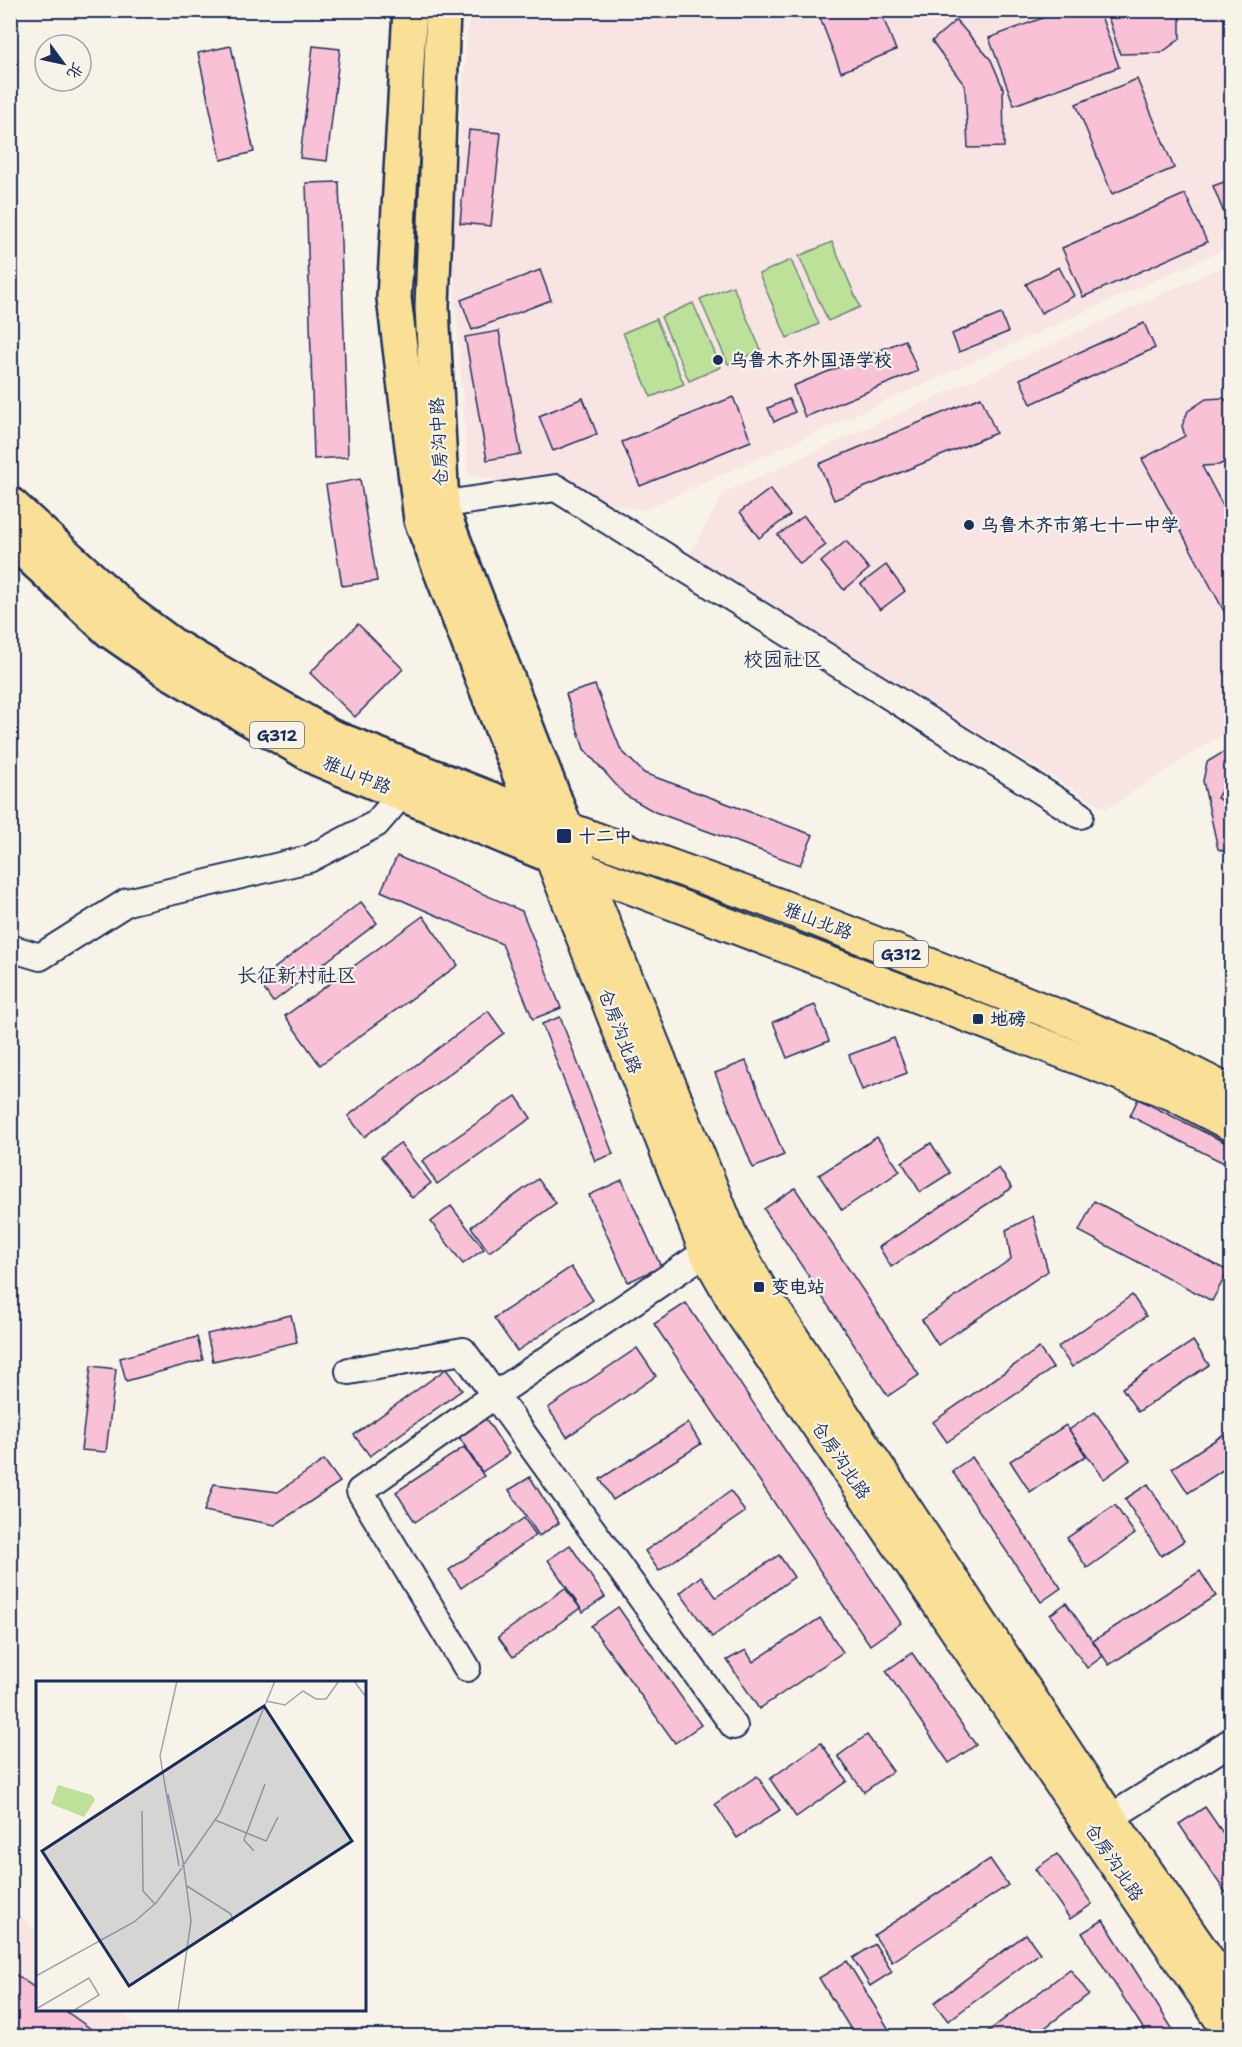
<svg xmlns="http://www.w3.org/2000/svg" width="1242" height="2047" font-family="'Shantell Sans','LXGW WenKai TC',sans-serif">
<rect width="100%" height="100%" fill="#f7f3e8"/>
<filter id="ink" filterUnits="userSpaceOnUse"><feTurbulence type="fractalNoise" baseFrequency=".0167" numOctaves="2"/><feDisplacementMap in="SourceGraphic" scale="12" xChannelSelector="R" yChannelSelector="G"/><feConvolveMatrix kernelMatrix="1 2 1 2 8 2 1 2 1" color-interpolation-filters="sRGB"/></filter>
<g filter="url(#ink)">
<g fill="#f8e4e3">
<path d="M 469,11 L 1231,11 L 1231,246 L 643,510 L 468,474 L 451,245 Z"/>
<path d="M 1231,263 L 1231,729 L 1106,809 L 688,557 L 724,493 Z"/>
<path d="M 10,1906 L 37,1932 L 38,2010 L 119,2010 L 147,2036 L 11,2036 Z"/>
</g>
<g fill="#bee19a" stroke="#6c887c" stroke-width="1.5">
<path d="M 832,242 L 860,307 L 828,321 L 799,256 Z"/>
<path d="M 791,260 L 819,324 L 787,338 L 759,274 Z"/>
<path d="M 733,286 L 761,350 L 728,364 L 700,299 Z"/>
<path d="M 693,303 L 721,367 L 689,381 L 661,317 Z"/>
<path d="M 656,319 L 684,384 L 651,397 L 623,333 Z"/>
</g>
<g fill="#f9c1d6" stroke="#1b2f5e" stroke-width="1.5">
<path d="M 817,10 L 880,10 L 896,50 L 841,72 Z"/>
<path d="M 1064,10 L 1099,10 L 1119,67 L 1014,105 L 989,38 Z"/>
<path d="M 1106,10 L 1178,10 L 1180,15 L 1180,39 L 1161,53 L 1120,54 Z"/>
<path d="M 956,20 L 991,60 L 1003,88 L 1004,147 L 968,148 L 965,86 L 932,41 Z"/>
<path d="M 231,46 L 254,152 L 221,160 L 198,53 Z"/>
<path d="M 313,46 L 340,49 L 327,161 L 300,158 Z"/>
<path d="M 1137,79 L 1174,168 L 1112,194 L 1076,104 Z"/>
<path d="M 469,130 L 501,133 L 491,226 L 460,223 Z"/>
<path d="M 1232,179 L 1232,216 L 1226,218 L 1213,186 Z"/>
<path d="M 339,182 L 348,457 L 314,459 L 306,183 Z"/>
<path d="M 1185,194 L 1207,242 L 1083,297 L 1062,248 Z"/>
<path d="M 1059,267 L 1074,296 L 1041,313 L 1026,284 Z"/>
<path d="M 540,270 L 551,300 L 472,330 L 461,300 Z"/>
<path d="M 1001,314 L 1008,332 L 959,352 L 952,334 Z"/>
<path d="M 1144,323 L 1155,348 L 1031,404 L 1020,379 Z"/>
<path d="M 499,331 L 521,454 L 487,460 L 465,337 Z"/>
<path d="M 905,340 L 918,371 L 805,417 L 793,386 Z"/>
<path d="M 733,397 L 751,441 L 640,486 L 622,442 Z"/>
<path d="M 981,397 L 996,433 L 834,500 L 819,464 Z"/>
<path d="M 583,398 L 597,434 L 553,451 L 539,416 Z"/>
<path d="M 1223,398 L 1232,405 L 1232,458 L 1219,465 L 1202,466 L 1232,523 L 1232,626 L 1142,459 L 1185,436 L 1182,426 L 1188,411 L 1206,399 Z"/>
<path d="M 789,399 L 795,412 L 774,422 L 768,408 Z"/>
<path d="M 360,479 L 377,581 L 342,586 L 326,485 Z"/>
<path d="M 770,489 L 790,515 L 759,538 L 740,512 Z"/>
<path d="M 804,516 L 826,545 L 800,564 L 778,535 Z"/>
<path d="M 846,541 L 869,569 L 844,590 L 821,562 Z"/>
<path d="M 886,565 L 905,591 L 880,610 L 861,584 Z"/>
<path d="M 358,624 L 403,669 L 355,717 L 310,673 Z"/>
<path d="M 595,685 L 621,750 L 644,773 L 813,835 L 800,865 L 655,812 L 625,795 L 584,749 L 566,694 Z"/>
<path d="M 1232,747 L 1232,854 L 1218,849 L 1203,781 L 1207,762 Z"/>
<path d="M 1232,771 L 1232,806 L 1217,798 Z"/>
<path d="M 397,856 L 522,911 L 561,1008 L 533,1019 L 502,944 L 381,891 Z"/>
<path d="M 361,902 L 377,923 L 273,1002 L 258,981 Z"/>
<path d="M 423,916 L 458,965 L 320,1065 L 285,1016 Z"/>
<path d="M 815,1005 L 829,1041 L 787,1058 L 773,1022 Z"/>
<path d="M 488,1011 L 504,1033 L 364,1137 L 348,1116 Z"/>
<path d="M 560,1017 L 613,1154 L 595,1161 L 542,1024 Z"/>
<path d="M 894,1038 L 907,1073 L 862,1090 L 849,1055 Z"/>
<path d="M 746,1061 L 784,1155 L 753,1168 L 715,1073 Z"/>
<path d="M 516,1096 L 531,1118 L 437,1184 L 422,1161 Z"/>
<path d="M 1138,1099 L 1232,1146 L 1232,1167 L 1130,1116 Z"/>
<path d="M 877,1137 L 900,1171 L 842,1210 L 819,1175 Z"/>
<path d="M 400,1143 L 431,1183 L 412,1198 L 381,1157 Z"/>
<path d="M 931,1143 L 950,1173 L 920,1192 L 902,1162 Z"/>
<path d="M 999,1168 L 1012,1188 L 891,1267 L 879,1247 Z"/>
<path d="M 538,1179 L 556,1203 L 489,1252 L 471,1227 Z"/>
<path d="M 622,1180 L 661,1267 L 628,1282 L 589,1195 Z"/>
<path d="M 795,1188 L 919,1375 L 888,1396 L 764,1209 Z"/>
<path d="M 1094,1201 L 1228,1271 L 1212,1301 L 1079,1231 Z"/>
<path d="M 451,1206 L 484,1249 L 463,1264 L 431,1222 Z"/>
<path d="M 1033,1216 L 1048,1271 L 938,1345 L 922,1320 L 1011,1259 L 1006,1230 Z"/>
<path d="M 571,1267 L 593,1300 L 517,1351 L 494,1318 Z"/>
<path d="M 1132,1295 L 1146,1316 L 1072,1367 L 1058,1347 Z"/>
<path d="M 686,1303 L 901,1623 L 870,1645 L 654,1324 Z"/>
<path d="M 291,1315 L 297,1342 L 213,1361 L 207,1334 Z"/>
<path d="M 197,1337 L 203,1360 L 126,1381 L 120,1358 Z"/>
<path d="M 1193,1341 L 1209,1365 L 1138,1412 L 1122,1388 Z"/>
<path d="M 637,1348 L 656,1376 L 567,1437 L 548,1408 Z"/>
<path d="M 1039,1348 L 1053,1368 L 947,1442 L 933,1422 Z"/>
<path d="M 91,1366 L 116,1369 L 106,1452 L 81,1450 Z"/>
<path d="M 446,1369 L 462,1390 L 370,1456 L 354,1435 Z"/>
<path d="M 1095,1412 L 1130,1460 L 1104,1479 L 1069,1430 Z"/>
<path d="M 482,1413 L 509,1454 L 482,1472 L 455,1431 Z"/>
<path d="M 688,1423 L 701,1444 L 613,1500 L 600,1479 Z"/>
<path d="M 1066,1425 L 1086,1456 L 1030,1492 L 1010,1461 Z"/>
<path d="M 1232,1429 L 1232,1464 L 1188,1493 L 1172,1468 Z"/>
<path d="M 464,1447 L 484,1476 L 415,1522 L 396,1492 Z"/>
<path d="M 972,1457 L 1061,1588 L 1041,1602 L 952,1471 Z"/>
<path d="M 324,1460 L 340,1482 L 275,1525 L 204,1511 L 214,1484 L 278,1492 Z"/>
<path d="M 530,1477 L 559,1523 L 539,1536 L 509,1490 Z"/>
<path d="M 1148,1484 L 1184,1541 L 1161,1556 L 1125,1499 Z"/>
<path d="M 731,1491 L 745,1512 L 659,1571 L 645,1551 Z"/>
<path d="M 1115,1505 L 1135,1534 L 1087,1568 L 1067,1538 Z"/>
<path d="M 524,1518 L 536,1535 L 461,1588 L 449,1570 Z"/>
<path d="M 570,1545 L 605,1597 L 583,1612 L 548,1560 Z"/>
<path d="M 779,1555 L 794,1577 L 712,1637 L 680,1593 L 701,1576 L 716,1597 Z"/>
<path d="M 1200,1571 L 1216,1596 L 1109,1665 L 1093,1641 Z"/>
<path d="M 565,1588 L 580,1608 L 513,1657 L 498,1637 Z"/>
<path d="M 1066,1603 L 1103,1656 L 1087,1668 L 1050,1615 Z"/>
<path d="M 618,1607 L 701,1725 L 675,1743 L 591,1626 Z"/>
<path d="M 820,1618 L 843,1652 L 759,1709 L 727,1660 L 746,1650 L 753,1662 Z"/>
<path d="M 912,1653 L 976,1745 L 949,1763 L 886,1671 Z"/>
<path d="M 867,1735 L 893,1771 L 864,1792 L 838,1756 Z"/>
<path d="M 821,1743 L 847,1781 L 796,1817 L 770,1779 Z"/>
<path d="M 757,1776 L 780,1810 L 737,1838 L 715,1804 Z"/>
<path d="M 1205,1807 L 1232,1846 L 1232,1902 L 1179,1824 Z"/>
<path d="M 1057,1854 L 1092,1904 L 1070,1919 L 1035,1869 Z"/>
<path d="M 990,1859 L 1008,1885 L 892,1962 L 874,1935 Z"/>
<path d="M 1103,1920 L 1177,2036 L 1148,2036 L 1082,1933 Z"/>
<path d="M 1026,1934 L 1040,1953 L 948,2021 L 934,2003 Z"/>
<path d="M 875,1944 L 892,1972 L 870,1986 L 853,1958 Z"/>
<path d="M 847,1961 L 893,2036 L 855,2036 L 819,1978 Z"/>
<path d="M 1070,1969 L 1089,1994 L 1034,2036 L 982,2036 Z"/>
<path d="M 10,1971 L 38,1990 L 38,2010 L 64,2010 L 101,2036 L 10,2036 Z"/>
<path d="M 1110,2030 L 1115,2036 L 1101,2036 Z"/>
</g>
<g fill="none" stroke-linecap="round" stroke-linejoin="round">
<defs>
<g id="minor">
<path d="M 425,507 L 556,488 L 1080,815"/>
<path d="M 10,948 L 40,957 L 127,902 L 309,859 L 376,824 L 402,794"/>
<path d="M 349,1371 L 463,1351 L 734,1726"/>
<path d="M 467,1668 L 360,1491 L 495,1395 L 706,1252 L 721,1244"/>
<path d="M 1110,1818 L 1232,1741"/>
</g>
<g id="major">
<path d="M 566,828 L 779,905 L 1004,994 L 1161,1057 L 1232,1093"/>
<path d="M 543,836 L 706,1252 L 739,1310 L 1232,2036"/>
<path d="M 574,849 L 732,1238 L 759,1287 L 1110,1818 L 1232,1994"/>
<path d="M 582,869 L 1173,1094 L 1232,1125"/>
</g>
<g id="highway">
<path d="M 410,10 L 394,298 L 421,520 L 543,835"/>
<path d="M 443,10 L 432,307 L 442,505 L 443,513 L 574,849"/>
<path d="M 10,504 L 128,612 L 174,646 L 330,736 L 547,821"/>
<path d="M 10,538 L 110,631 L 165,669 L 318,759 L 563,861"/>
</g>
</defs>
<use href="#minor" stroke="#1b2f5e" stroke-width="30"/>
<use href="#major" stroke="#1b2f5e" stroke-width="36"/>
<use href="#highway" stroke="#1b2f5e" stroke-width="38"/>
<use href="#minor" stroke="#f7f3e8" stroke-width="26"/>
<use href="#major" stroke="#fadf96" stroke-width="32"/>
<use href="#highway" stroke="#fadf96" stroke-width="33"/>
</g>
</g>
<g fill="#1b2f5e" stroke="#f7f3e8" stroke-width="2">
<circle cx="718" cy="360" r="6"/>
<circle cx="969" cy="525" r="6"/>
<rect x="556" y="828" width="16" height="16" rx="3"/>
<rect x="972" y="1013" width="12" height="12" rx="3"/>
<rect x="753" y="1281" width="12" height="12" rx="3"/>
</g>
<g text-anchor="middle" stroke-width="4.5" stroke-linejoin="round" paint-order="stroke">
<g fill="#f7f3e8" stroke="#5d6a87" stroke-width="1.5">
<rect x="250" y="722" width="54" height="26" rx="4.5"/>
<rect x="874" y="941" width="54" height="26" rx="4.5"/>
</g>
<g font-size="16" font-weight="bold" fill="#1b2f5e">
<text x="277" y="741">G312</text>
<text x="901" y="960">G312</text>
</g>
<g font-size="18" font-weight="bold" fill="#1b2f5e" stroke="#f7f3e8" text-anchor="start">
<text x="730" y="366">乌鲁木齐外国语学校</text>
<text x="981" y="531">乌鲁木齐市第七十一中学</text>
<text x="578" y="842">十二中</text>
<text x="990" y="1025">地磅</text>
<text x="771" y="1293">变电站</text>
</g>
<g font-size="18" fill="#1b2f5e" stroke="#f7f3e8">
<text transform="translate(439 442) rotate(-93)" y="6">仓房沟中路</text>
<text transform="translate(357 775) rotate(22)" y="6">雅山中路</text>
<text transform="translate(818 921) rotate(21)" y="6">雅山北路</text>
<text transform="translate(620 1031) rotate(69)" y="6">仓房沟北路</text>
<text transform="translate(841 1460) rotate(56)" y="6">仓房沟北路</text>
<text transform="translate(1114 1862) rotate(56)" y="6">仓房沟北路</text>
</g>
<g font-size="20" fill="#1b2f5e" stroke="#f7f3e8">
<text x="783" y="666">校园社区</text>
<text x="297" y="982">长征新村社区</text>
</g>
</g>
<g transform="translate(36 1681)">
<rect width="330" height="330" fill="#f7f3e8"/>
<path d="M 22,104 L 56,114 L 59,119 L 48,136 L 15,123 Z" fill="#bee19a"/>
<path fill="none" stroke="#9fa5b1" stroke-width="1.5" d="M 141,0 L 124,75 L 143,185M 318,0 L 330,16M 230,20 L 249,24 L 267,10 L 280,18 L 290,18 L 303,0M 132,113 L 147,180M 106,130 L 107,210 L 119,223M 179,139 L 230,160 L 242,136M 218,170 L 208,159 L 229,103M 146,186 L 184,132 L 239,0M 151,205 L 195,233 L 197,241M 0,295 L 98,241 L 120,222 L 146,187M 0,328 L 53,297 L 63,314 L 37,330M 142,330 L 155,240 L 147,180"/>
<path fill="#1b2f5e" fill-opacity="0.15" stroke="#1b2f5e" stroke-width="3" d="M 228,25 L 316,160 L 93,305 L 6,170 Z"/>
<rect width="330" height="330" fill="none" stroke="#1b2f5e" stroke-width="3"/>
</g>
<rect width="1242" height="2047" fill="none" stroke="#f7f3e8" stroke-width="36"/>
<rect x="18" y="18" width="1206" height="2011" fill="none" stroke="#1b2f5e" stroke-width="2" filter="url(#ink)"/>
<g transform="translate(63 63) rotate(123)"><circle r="28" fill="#f7f3e8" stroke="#9fa5b1" stroke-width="1.5"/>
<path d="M0-4.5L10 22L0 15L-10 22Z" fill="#1b2f5e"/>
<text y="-9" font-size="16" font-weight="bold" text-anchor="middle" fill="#1b2f5e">北</text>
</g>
</svg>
